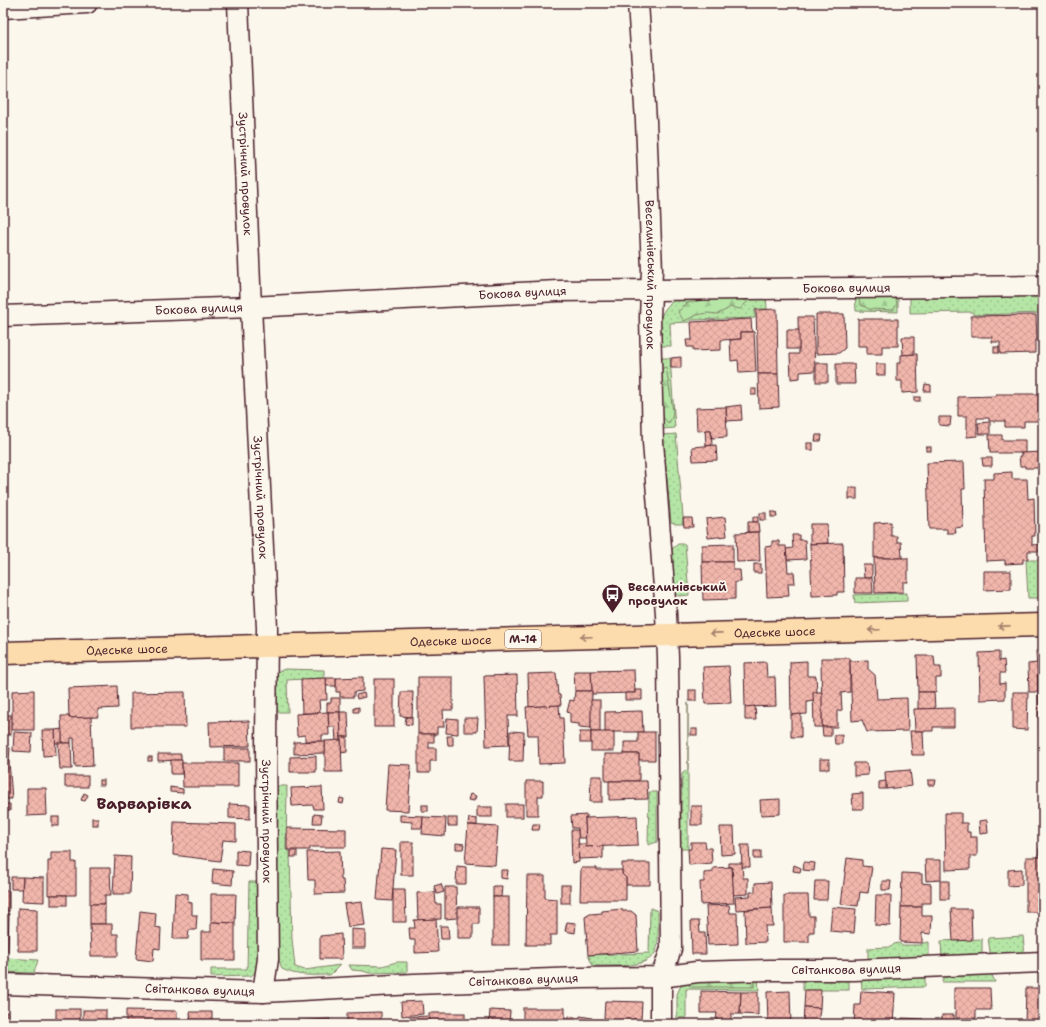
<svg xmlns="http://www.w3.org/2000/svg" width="1046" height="1027" font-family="'Shantell Sans',sans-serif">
<defs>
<pattern id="grass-dots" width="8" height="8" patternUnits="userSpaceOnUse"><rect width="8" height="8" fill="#b5e6a6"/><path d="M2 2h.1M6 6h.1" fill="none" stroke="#9dc58f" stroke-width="1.8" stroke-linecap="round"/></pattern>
<pattern id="forest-firs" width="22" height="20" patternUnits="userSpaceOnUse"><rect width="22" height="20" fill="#b5e6a6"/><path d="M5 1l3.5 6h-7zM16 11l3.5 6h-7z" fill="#9dc58f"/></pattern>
<pattern id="building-cross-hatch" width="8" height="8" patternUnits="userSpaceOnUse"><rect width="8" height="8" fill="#f1b6ac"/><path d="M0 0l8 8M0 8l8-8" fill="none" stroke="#d09c94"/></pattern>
</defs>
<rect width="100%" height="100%" fill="#fbf7ec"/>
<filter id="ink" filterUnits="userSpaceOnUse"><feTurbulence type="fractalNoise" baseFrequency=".025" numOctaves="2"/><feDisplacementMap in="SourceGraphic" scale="8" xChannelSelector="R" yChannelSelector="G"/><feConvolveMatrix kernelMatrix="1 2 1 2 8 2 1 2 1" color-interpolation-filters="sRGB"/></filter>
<g filter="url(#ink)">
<g fill="url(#grass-dots)" stroke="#808268">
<path d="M 898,293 L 898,312 L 856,311 L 855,294 Z"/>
<path d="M 910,293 L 1039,295 L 1043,296 L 1043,313 L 973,315 L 973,312 L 910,313 Z"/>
<path d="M 766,294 L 767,309 L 755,309 L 755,318 L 690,320 L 689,322 L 670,323 L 671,346 L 658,346 C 659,325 657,312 676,299 Z"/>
<path d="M 658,358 L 670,358 L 675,428 L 662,429 Z"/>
<path d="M 676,434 L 683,517 L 683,524 L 676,524 L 671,522 L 663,435 Z"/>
<path d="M 678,544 L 685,544 L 689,595 L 679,596 L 675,594 L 672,549 Z"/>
<path d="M 1026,560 L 1043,560 L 1043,598 L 1028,598 Z"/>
<path d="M 907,593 L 907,601 L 855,603 L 854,595 Z"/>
<path d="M 285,669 L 324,670 L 324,678 L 287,680 L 288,712 L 274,712 L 276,674 L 279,671 Z"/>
<path d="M 688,703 L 688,849 L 680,849 L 682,774 L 688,769 Z"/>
<path d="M 278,786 L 287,786 L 286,850 L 290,851 L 292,939 L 295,967 L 305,970 L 340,965 L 330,975 C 314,975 298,977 282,969 L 279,960 L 276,918 L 274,789 Z"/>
<path d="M 649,792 L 657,792 L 657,842 L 648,845 Z"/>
<path d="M 249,882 L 260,882 L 259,969 L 251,976 L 211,977 L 211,969 L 247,969 Z"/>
<path d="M 650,908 L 658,911 C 658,918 659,947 656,951 C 648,970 610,965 593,966 L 588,955 L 649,953 Z"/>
<path d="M 1023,936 L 1025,956 L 991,958 L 988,938 Z"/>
<path d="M 982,939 L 982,958 L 942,960 L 941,941 Z"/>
<path d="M 929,942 L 929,960 L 872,963 L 868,958 L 868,948 L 891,947 L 894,944 L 899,943 L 901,945 L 921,945 L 923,943 Z"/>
<path d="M 3,958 L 7,958 L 38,960 L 34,973 L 3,972 Z"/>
<path d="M 397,962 L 407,962 L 407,972 L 369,973 L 363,971 L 352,970 L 349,965 L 382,966 Z"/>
<path d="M 990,971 L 995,982 L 942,982 L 945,973 Z"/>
<path d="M 925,974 L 925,987 L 862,989 L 861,976 Z"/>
<path d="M 758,977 L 759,990 L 686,989 L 686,1018 L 677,1018 L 677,994 L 683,981 Z"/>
<rect x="803" y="977" width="46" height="13"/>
</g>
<g fill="url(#forest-firs)" stroke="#808268">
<path d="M 861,294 L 895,296 L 897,304 L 893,310 L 869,309 L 861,305 L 859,300 Z"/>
<path d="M 734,298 L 748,301 L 740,309 L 731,307 L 718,314 L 707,313 L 697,315 L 684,321 L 678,312 L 687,303 L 703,300 Z"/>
<path d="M 666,367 L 673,411 L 672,418 L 668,423 L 663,417 L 661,406 L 659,374 L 663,368 Z"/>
<path d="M 737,979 L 754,981 L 754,987 L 691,987 L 689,985 L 692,980 Z"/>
</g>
<g fill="url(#building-cross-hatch)" stroke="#4a1f2b">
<path d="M 777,309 L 778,374 L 758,374 L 756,310 Z"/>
<path d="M 816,314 L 844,314 L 845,348 L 839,353 L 816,354 Z"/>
<path d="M 1036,315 L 1037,341 L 1035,341 L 1035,353 L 1000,354 L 1000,342 L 992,342 L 992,337 L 971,337 L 971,316 Z"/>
<path d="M 798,317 L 813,317 L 815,371 L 800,372 L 800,378 L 791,379 L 790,354 L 799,354 Z"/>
<path d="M 751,319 L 752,332 L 741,332 L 741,339 L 721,340 L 721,350 L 693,351 L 693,347 L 687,347 L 686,340 L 692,340 L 691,322 Z"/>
<path d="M 858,319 L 898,319 L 898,346 L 882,346 L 882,354 L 867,354 L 867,346 L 858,346 Z"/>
<rect x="787" y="330" width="12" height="19"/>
<path d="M 741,332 L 754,332 L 756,372 L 739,373 L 738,360 L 731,361 L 730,340 L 741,339 Z"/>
<path d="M 902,337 L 914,337 L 914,354 L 903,355 Z"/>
<rect x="994" y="347" width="5" height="6"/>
<path d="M 917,354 L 918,392 L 902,393 L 902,381 L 897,381 L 897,363 L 901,363 L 901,355 Z"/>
<path d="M 681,357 L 681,368 L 671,368 L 671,358 Z"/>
<rect x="816" y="363" width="12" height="19"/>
<path d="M 836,364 L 854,364 L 855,384 L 836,384 Z"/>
<rect x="876" y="364" width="9" height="11"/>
<path d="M 758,374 L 778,374 L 779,407 L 759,408 Z"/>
<path d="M 925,384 L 931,385 L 931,391 L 924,391 Z"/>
<rect x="751" y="389" width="5" height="6"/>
<path d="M 996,394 L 1039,394 L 1039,421 L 1024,421 L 1024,427 L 1005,427 L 1005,421 L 989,421 L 989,418 L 977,418 L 977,436 L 967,437 L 967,416 L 958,416 L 958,397 L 996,396 Z"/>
<rect x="914" y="397" width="6" height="4"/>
<path d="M 741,405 L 742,420 L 727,421 L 726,407 Z"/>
<path d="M 726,407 L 727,437 L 712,438 L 711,430 L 697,431 L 696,408 Z"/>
<path d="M 939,417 L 951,417 L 950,426 L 939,425 Z"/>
<path d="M 990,422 L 990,434 L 979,434 L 978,423 Z"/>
<path d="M 705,430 L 711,430 L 712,445 L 706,446 Z"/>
<path d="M 816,435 L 822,435 L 821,441 L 815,441 Z"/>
<path d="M 989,435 L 1002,435 L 1002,440 L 1025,440 L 1025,453 L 990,453 Z"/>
<rect x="807" y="443" width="6" height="7"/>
<path d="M 716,445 L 717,460 L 693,461 L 692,447 Z"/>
<rect x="926" y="447" width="5" height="4"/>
<path d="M 1043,452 L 1043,468 L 1025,468 L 1025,466 L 1020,466 L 1019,456 L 1021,456 L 1021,453 Z"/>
<path d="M 982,458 L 992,458 L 992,466 L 983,466 Z"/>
<path d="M 964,462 L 965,489 L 962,489 L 963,527 L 955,528 L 956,533 L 947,533 L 947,529 L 929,529 L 927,463 Z"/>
<path d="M 1012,472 L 1012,479 L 1027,479 L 1028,499 L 1034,498 L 1035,536 L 1032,536 L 1032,545 L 1043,544 L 1043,551 L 1028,551 L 1028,559 L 1023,559 L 1023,563 L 1005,564 L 1005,560 L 986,561 L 984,479 L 994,479 L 994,473 Z"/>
<rect x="849" y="488" width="8" height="11"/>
<path d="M 771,512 L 776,512 L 777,517 L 771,517 Z"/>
<rect x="760" y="513" width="6" height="7"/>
<path d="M 725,517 L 727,536 L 708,538 L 706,519 Z"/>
<rect x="753" y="517" width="5" height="5"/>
<path d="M 683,518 L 692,518 L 693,527 L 684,527 Z"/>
<path d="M 748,522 L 758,522 L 759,532 L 748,532 Z"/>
<path d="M 891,522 L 891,536 L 897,536 L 897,542 L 901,542 L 902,558 L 874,558 L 874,523 Z"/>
<path d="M 810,524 L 827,524 L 828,543 L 810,544 Z"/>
<path d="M 759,532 L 760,561 L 737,562 L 736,533 Z"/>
<path d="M 792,535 L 799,535 L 799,540 L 805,540 L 806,559 L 787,560 L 786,549 L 793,548 Z"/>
<path d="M 772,541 L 779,541 L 779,546 L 786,546 L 788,572 L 794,572 L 795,583 L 788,583 L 789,596 L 767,597 L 765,547 L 772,546 Z"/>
<path d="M 843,543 L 844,592 L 837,592 L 837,595 L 812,596 L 810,544 Z"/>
<path d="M 733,544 L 733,562 L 702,562 L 702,545 Z"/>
<path d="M 874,558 L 908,558 L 908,582 L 903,582 L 903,592 L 875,593 Z"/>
<path d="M 702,562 L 733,562 L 733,570 L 740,570 L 741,582 L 735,582 L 735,599 L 703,600 Z"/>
<rect x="754" y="564" width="7" height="9"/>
<path d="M 863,565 L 872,565 L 872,578 L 864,578 Z"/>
<path d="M 984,571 L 1011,571 L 1011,589 L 984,590 Z"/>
<path d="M 855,578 L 872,578 L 873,593 L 855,593 Z"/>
<path d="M 1036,651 L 1043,651 L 1043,692 L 1038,692 Z"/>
<path d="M 999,652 L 999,661 L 1004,660 L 1005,673 L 1000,673 L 1000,684 L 1005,683 L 1005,699 L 980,700 L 979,653 Z"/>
<path d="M 917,656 L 934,656 L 935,667 L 941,667 L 941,678 L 936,678 L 936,692 L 918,692 Z"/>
<path d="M 821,658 L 850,658 L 850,692 L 841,693 L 842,710 L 837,711 L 837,727 L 822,727 Z"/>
<path d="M 868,660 L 868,669 L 875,675 L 877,699 L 907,698 L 908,731 L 867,732 L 862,720 L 852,721 L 850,661 Z"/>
<path d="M 807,661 L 807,676 L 816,676 L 817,692 L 813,692 L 814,701 L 807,702 L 807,714 L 791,715 L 790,662 Z"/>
<path d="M 766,662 L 767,677 L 775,677 L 776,706 L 745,707 L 744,663 Z"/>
<path d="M 1037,663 L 1038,692 L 1029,692 L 1028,664 Z"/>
<path d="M 729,666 L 731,703 L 705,704 L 703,667 Z"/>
<path d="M 634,670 L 635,693 L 592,694 L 591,671 Z"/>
<path d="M 574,671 L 591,671 L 592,691 L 575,691 Z"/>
<path d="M 556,673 L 558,695 L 560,695 L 561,705 L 529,707 L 528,674 Z"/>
<path d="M 517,675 L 518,716 L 508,716 L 509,745 L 486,746 L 484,676 Z"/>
<path d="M 363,677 L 363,691 L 354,692 L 354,697 L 340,697 L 340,692 L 336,692 L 336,678 Z"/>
<path d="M 418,677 L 453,677 L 453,710 L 443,710 L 444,727 L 437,727 L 437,734 L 418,734 Z"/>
<rect x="326" y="678" width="10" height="8"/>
<path d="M 326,678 L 327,700 L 319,700 L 320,713 L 302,713 L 301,679 Z"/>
<rect x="374" y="679" width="20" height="48"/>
<path d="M 117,686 L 118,708 L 98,709 L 98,717 L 69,718 L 68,688 Z"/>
<path d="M 34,690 L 34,730 L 12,730 L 12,691 Z"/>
<path d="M 635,690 L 642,690 L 642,700 L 625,700 L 625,693 L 635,693 Z"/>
<rect x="689" y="690" width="7" height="11"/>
<path d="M 575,691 L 592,691 L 591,728 L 579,727 L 579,724 L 570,723 L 570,713 L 567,712 L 570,700 L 574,701 Z"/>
<path d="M 185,692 L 186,727 L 131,727 L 131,693 Z"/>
<path d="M 401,692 L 413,692 L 412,717 L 400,716 Z"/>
<path d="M 813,692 L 822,692 L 822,727 L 814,727 Z"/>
<path d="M 918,692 L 934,692 L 935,709 L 918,709 Z"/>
<path d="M 1013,692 L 1028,692 L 1027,730 L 1013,729 Z"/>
<path d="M 1038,692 L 1043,692 L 1043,751 L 1040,751 Z"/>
<path d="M 364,693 L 365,697 L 357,699 L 356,695 Z"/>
<path d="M 331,698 L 340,698 L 340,712 L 327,712 L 327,703 L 331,703 Z"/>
<rect x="591" y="700" width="9" height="32"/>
<path d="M 559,705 L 560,718 L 563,718 L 565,763 L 539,764 L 538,735 L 528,735 L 526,707 Z"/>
<path d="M 755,706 L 756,720 L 745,720 L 745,707 Z"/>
<path d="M 359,707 L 359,712 L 354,712 L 354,708 Z"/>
<path d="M 954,708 L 954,727 L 933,727 L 933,731 L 915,731 L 914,709 Z"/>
<path d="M 642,711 L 643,732 L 605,732 L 605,712 Z"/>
<path d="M 328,712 L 340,712 L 341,740 L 336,741 L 335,727 L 329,727 Z"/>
<path d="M 328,712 L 329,735 L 322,735 L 322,741 L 305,741 L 305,735 L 297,736 L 296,714 Z"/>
<path d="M 340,712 L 348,712 L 349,737 L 341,737 Z"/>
<path d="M 801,714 L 801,737 L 791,737 L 791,715 Z"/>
<rect x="3" y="715" width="8" height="20"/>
<path d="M 61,716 L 69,716 L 69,718 L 91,717 L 93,766 L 75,767 L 74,738 L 71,738 L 71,743 L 62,743 Z"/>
<path d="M 406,717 L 412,717 L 412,725 L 405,724 Z"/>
<path d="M 447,718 L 458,719 L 458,734 L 446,733 Z"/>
<path d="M 464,718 L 478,718 L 477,732 L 464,732 Z"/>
<path d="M 249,721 L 250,746 L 210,747 L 209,722 Z"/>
<path d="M 822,727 L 831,727 L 831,736 L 823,736 Z"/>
<path d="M 62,729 L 62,743 L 55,743 L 55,730 Z"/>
<rect x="691" y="729" width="6" height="6"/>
<path d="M 42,730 L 55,730 L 56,755 L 43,756 Z"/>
<path d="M 510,731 L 524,732 L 523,761 L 509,761 Z"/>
<path d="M 910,731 L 923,731 L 924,755 L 912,755 Z"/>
<path d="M 14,732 L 32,733 L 31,752 L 13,751 Z"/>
<rect x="580" y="732" width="11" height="11"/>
<rect x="591" y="732" width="23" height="19"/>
<path d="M 638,732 L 655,732 L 655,760 L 639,760 L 639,754 L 624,754 L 624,742 L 638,742 Z"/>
<path d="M 418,734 L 434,734 L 434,742 L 429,742 L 429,748 L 436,748 L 436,761 L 430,761 L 430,773 L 418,773 Z"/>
<path d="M 834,735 L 842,735 L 842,744 L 835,744 Z"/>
<path d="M 447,736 L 453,736 L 453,745 L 448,745 Z"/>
<path d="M 341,737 L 347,737 L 347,752 L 341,753 Z"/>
<path d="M 341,740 L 342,772 L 325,772 L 325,741 Z"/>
<path d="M 325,741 L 325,753 L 294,754 L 294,742 Z"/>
<path d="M 58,743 L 71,743 L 72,769 L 60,769 Z"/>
<path d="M 3,747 L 10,748 L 9,761 L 3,760 Z"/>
<rect x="224" y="748" width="26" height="13"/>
<path d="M 158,754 L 181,754 L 181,760 L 158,761 Z"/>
<rect x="605" y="754" width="34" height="27"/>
<path d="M 316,756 L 316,772 L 290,772 L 290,757 Z"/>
<rect x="148" y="757" width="4" height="4"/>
<rect x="820" y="759" width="9" height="10"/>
<path d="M 3,760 L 9,761 L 12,799 L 3,799 Z"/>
<rect x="171" y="760" width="11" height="14"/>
<path d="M 182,763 L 238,763 L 238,787 L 183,787 Z"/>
<path d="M 854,763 L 867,763 L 868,775 L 854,776 Z"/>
<path d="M 388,764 L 411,765 L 408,811 L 385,810 Z"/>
<path d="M 910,770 L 912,786 L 886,789 L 885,772 Z"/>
<rect x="1041" y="771" width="2" height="15"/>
<rect x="65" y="776" width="23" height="11"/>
<path d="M 591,776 L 602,776 L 602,802 L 590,802 Z"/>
<rect x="99" y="780" width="5" height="5"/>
<path d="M 928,780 L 936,780 L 935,785 L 928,785 Z"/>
<path d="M 526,781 L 543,781 L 543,796 L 538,796 L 538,815 L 526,815 Z"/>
<path d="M 609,781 L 647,781 L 648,799 L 609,800 Z"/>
<path d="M 886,781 L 886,789 L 879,789 L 879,782 Z"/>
<path d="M 170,787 L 183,789 L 183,793 L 170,792 Z"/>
<path d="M 322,787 L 323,809 L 314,809 L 313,805 L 292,806 L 291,788 Z"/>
<path d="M 27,788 L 46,788 L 47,815 L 27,816 Z"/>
<path d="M 84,793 L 88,795 L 85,801 L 81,800 Z"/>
<path d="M 863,793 L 863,809 L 853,809 L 852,794 Z"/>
<path d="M 470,794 L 476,796 L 474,801 L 468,800 Z"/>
<path d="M 340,798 L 344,799 L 343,804 L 339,803 Z"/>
<path d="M 780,799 L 780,814 L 761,815 L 760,800 Z"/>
<path d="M 3,804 L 10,804 L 10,811 L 3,812 Z"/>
<path d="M 229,804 L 250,805 L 250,819 L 229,818 Z"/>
<rect x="506" y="804" width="17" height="13"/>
<rect x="422" y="805" width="6" height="6"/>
<rect x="691" y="806" width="11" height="19"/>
<rect x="477" y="807" width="15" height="10"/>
<path d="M 945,813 L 961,813 L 961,823 L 967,823 L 967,832 L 970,832 L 970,837 L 977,837 L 977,856 L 970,856 L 970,869 L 946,870 Z"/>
<path d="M 314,814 L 322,815 L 321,823 L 313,823 Z"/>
<path d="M 400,815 L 423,816 L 422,828 L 412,828 L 412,822 L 400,821 Z"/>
<path d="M 587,815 L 587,818 L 585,818 L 586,838 L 578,838 L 578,828 L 572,828 L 571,816 Z"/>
<path d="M 637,816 L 638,845 L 586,847 L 585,818 Z"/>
<rect x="52" y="817" width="7" height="9"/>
<path d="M 423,817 L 446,818 L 445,836 L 422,834 Z"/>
<rect x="92" y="818" width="6" height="7"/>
<rect x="448" y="818" width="9" height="8"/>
<path d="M 469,818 L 477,819 L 477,825 L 468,825 Z"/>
<path d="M 987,820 L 988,833 L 980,834 L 979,821 Z"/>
<path d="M 174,822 L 236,824 L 236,841 L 223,840 L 220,861 L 173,855 Z"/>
<path d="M 533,824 L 540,824 L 539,830 L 532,830 Z"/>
<path d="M 468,825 L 498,827 L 495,865 L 465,863 Z"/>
<path d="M 720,827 L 734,827 L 735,854 L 721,855 Z"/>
<path d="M 287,828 L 346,829 L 346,847 L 310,847 L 310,850 L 287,850 Z"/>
<path d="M 571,830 L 578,830 L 579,862 L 572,863 Z"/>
<rect x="401" y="842" width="12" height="33"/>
<path d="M 691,842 L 705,842 L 706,848 L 711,848 L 712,863 L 689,865 L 688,849 L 691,849 Z"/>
<path d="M 456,843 L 464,844 L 463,849 L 456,849 Z"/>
<path d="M 578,844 L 586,844 L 586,847 L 603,846 L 603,858 L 579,859 Z"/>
<path d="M 741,845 L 749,845 L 750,867 L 742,867 Z"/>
<path d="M 381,849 L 396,850 L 392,901 L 377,900 Z"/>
<rect x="1039" y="849" width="4" height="8"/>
<path d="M 236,850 L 249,851 L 248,866 L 236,865 Z"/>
<rect x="291" y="851" width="6" height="6"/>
<path d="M 340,851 L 341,880 L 343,880 L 344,893 L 315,894 L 315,880 L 308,880 L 307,852 Z"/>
<rect x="754" y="851" width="7" height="8"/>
<path d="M 51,852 L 72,852 L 72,862 L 76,862 L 76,895 L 48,895 L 48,861 L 51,861 Z"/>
<path d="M 115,856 L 131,857 L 130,894 L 113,894 Z"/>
<rect x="1026" y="857" width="17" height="55"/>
<path d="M 847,858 L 862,860 L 862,866 L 872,867 L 868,893 L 860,892 L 858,906 L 841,904 Z"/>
<path d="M 925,860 L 941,860 L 941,880 L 926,881 Z"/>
<path d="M 804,862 L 815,863 L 814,871 L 803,870 Z"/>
<path d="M 622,863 L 650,863 L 650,885 L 626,885 L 626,878 L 622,874 Z"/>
<path d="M 729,863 L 742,863 L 743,878 L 748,878 L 748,894 L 733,895 L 732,867 L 729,867 Z"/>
<path d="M 794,865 L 801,868 L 800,872 L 793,871 Z"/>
<path d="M 457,866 L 466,867 L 466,884 L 456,884 Z"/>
<path d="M 732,867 L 734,903 L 701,905 L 700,882 L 704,882 L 704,873 L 713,872 L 713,868 Z"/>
<path d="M 90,868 L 110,868 L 111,895 L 105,895 L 105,904 L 90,904 Z"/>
<path d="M 581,868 L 597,868 L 597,870 L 622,870 L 622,874 L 626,878 L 626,900 L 580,900 Z"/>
<path d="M 213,869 L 233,871 L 232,885 L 212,883 Z"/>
<path d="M 1022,869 L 1022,885 L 1008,886 L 1008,870 Z"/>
<path d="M 501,870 L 508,870 L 507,879 L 501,878 Z"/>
<path d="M 902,873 L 922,874 L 922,883 L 931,884 L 931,903 L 922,903 L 922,907 L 901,907 Z"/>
<path d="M 527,876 L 545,876 L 545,898 L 557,899 L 557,935 L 550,935 L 550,945 L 526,945 Z"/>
<path d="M 11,877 L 23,877 L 22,889 L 11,889 Z"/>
<path d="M 23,877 L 44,878 L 44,902 L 22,901 Z"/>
<path d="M 815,881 L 828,881 L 827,900 L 814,900 Z"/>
<path d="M 882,881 L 891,881 L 890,890 L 882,890 Z"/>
<rect x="940" y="881" width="9" height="18"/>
<path d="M 771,882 L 772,908 L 736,910 L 735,897 L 750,896 L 750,892 L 755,892 L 755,883 Z"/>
<path d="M 441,884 L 444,892 L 437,894 L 434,886 Z"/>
<rect x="561" y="885" width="9" height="18"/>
<path d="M 493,886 L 502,886 L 501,897 L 493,897 Z"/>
<path d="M 445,887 L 456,887 L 457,918 L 445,919 Z"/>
<path d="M 393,889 L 405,889 L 406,922 L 393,922 Z"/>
<rect x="3" y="891" width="6" height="20"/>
<path d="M 435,892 L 436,904 L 441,904 L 441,919 L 418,920 L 417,893 Z"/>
<path d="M 175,893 L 188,894 L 188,902 L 192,903 L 192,915 L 197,915 L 196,930 L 189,930 L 188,939 L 173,939 Z"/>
<path d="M 211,894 L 236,894 L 235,923 L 211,922 Z"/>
<rect x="51" y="895" width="16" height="10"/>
<path d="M 784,895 L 808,895 L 809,916 L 814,916 L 814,932 L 809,932 L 809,942 L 784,942 Z"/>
<path d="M 876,895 L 891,895 L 890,926 L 875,925 Z"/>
<rect x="493" y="897" width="16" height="48"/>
<path d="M 362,902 L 365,925 L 348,927 L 344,904 Z"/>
<rect x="90" y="904" width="15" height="20"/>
<path d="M 729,905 L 730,913 L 737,913 L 738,944 L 708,945 L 706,906 Z"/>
<path d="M 458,907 L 479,907 L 479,924 L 473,924 L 473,938 L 458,938 Z"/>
<path d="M 832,907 L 856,909 L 854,933 L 830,931 Z"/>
<path d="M 901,907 L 922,907 L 922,916 L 932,916 L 931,934 L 922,933 L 922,943 L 900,942 Z"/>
<path d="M 18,908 L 37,909 L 37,951 L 18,951 Z"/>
<path d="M 772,908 L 773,926 L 765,926 L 766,942 L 746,943 L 745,910 Z"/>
<path d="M 622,909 L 622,911 L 631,911 L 636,915 L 638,951 L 588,955 L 585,917 L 590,914 L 602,913 L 602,911 Z"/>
<path d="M 951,909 L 971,909 L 972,940 L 953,941 Z"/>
<path d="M 140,911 L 156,913 L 155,927 L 161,928 L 160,949 L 154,948 L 153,961 L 136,959 Z"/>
<path d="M 3,914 L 9,914 L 8,951 L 3,951 Z"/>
<path d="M 436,919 L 438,952 L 415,953 L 415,940 L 410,940 L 409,928 L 415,928 L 414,920 Z"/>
<path d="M 691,921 L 699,921 L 700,933 L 705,933 L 706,954 L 692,954 Z"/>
<path d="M 211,922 L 235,923 L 235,960 L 201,960 L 201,932 L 211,932 Z"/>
<path d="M 567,922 L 576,923 L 575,933 L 565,931 Z"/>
<path d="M 90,924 L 112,924 L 112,934 L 118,934 L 118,956 L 91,956 Z"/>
<path d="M 440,926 L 448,926 L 449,939 L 441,939 Z"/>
<path d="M 351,929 L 365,930 L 365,948 L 351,948 Z"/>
<path d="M 341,934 L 342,959 L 320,959 L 320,936 Z"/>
<path d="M 954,988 L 990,988 L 991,1010 L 976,1010 L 976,1018 L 956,1018 L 956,1010 L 954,1010 Z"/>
<path d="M 1026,988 L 1043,988 L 1043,1024 L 1025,1024 Z"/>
<path d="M 805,990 L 821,990 L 820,1008 L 804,1007 Z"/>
<path d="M 701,991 L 741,992 L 740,1014 L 731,1014 L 731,1021 L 716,1021 L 717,1013 L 701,1013 Z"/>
<path d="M 790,991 L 791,1024 L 768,1024 L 767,992 Z"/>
<path d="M 861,991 L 895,993 L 893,1024 L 854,1024 L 855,1005 L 860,1005 Z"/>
<path d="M 741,992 L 758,992 L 758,1015 L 740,1014 Z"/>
<path d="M 422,1001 L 423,1014 L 402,1016 L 401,1002 Z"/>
<path d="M 605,1001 L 642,1002 L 641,1020 L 634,1019 L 634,1024 L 611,1024 L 612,1019 L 604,1018 Z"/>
<path d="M 804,1007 L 820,1008 L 818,1024 L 803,1024 Z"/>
<rect x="523" y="1008" width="42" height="16"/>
<rect x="56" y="1009" width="24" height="15"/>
<rect x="83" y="1010" width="23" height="14"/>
<path d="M 126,1010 L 177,1011 L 177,1024 L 126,1024 Z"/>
<path d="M 490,1010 L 510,1011 L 509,1024 L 489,1024 Z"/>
<rect x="3" y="1012" width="4" height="12"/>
<path d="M 190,1012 L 212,1012 L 212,1024 L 191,1024 Z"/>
<path d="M 381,1012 L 381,1024 L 347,1024 L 347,1013 Z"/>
<rect x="429" y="1013" width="36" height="11"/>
<rect x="942" y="1015" width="12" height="5"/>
<path d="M 429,1016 L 429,1024 L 409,1024 L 409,1017 Z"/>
<path d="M 569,1016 L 579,1018 L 578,1024 L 568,1024 Z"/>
<path d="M 580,1016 L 592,1018 L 591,1024 L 578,1024 Z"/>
<path d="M 902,1018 L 923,1019 L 923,1024 L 902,1024 Z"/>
<path d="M 330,1019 L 330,1024 L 295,1024 L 294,1021 Z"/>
<path d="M 945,1020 L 962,1021 L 962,1024 L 945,1024 Z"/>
<rect x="733" y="1022" width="21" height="2"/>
</g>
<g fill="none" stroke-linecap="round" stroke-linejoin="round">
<defs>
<g id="street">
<path id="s1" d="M 238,3 L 251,307 L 267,628 L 266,749 L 268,959 L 263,992"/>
<path id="s2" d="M 638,3 L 646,121 L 652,270 L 650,317 L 653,442 L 666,614 L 668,657 L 671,949 L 661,977 L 661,1024"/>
<path d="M 3,8 L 87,3"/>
<path id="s3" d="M 3,316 L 251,307 L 558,291 L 1043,286"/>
<path id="s4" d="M 3,984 L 263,992 L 414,984 L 581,978 L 661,977 L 697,972 L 770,970 L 854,970 L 1043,962"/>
</g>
<g id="highway">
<path id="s5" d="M 3,653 L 1043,625"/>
</g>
</defs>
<use href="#street" stroke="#4a1f2b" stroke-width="23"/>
<use href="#highway" stroke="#4a1f2b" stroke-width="25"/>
<use href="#street" stroke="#fbf7ec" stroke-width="20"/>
<use href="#highway" stroke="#fcdcac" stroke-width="22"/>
</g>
<defs><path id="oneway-shaft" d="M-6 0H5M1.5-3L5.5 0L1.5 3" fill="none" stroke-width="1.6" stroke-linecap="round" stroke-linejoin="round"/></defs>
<g stroke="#a37e6c">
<use href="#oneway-shaft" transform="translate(1004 626) rotate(179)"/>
<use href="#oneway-shaft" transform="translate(874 630) rotate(178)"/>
<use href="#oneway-shaft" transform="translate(716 633) rotate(179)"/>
<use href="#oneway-shaft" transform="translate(586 637) rotate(178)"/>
</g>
</g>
<defs>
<symbol id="bus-pin" viewBox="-11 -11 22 30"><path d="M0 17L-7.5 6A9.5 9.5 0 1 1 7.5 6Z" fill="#4a1f2b" stroke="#fbf7ec"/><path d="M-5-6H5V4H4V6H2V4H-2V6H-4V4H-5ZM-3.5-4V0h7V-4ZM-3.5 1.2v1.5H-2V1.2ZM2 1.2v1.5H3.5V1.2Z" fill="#fff"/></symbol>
</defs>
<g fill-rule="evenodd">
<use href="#bus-pin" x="600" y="582" width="25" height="34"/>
</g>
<g text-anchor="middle" stroke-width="3.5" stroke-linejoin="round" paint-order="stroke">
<rect fill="#fbf7ec" stroke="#7f6065" stroke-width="1" x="505" y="630" width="36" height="18" rx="3"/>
<g font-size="11" font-weight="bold" fill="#4a1f2b">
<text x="523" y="643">М-14</text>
</g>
<g font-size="12" fill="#4a1f2b" stroke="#fbf7ec">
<text dy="4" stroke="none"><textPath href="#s1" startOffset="171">Зустрічний провулок</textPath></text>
<text dy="4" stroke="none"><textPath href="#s2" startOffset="272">Веселинівський провулок</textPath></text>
<text dy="4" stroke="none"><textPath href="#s3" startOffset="844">Бокова вулиця</textPath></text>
<text dy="4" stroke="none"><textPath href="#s3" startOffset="520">Бокова вулиця</textPath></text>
<text dy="4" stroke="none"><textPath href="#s3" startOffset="196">Бокова вулиця</textPath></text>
<text dy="4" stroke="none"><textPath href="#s1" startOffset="495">Зустрічний провулок</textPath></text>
<text dy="4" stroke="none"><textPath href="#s5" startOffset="772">Одеське шосе</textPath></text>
<text dy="4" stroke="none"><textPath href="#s5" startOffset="448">Одеське шосе</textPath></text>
<text dy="4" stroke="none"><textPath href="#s5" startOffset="124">Одеське шосе</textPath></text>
<text dy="4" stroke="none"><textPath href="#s1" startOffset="819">Зустрічний провулок</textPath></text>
<text dy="4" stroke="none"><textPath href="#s4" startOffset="844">Світанкова вулиця</textPath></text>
<text dy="4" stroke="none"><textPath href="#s4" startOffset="521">Світанкова вулиця</textPath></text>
<text dy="4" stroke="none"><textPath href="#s4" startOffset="197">Світанкова вулиця</textPath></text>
</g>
<g font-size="12" font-weight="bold" fill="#4a1f2b" stroke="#fbf7ec" text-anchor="start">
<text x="628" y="591">Веселинівський<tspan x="628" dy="14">провулок</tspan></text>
</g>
<g font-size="16" font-weight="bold" fill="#4a1f2b" stroke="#fbf7ec">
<text x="144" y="809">Варварівка</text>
</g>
</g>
<rect width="1046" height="1027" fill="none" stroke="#fbf7ec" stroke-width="16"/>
<rect x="8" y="8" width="1030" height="1011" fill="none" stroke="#4a1f2b" stroke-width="1.5" filter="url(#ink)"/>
</svg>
